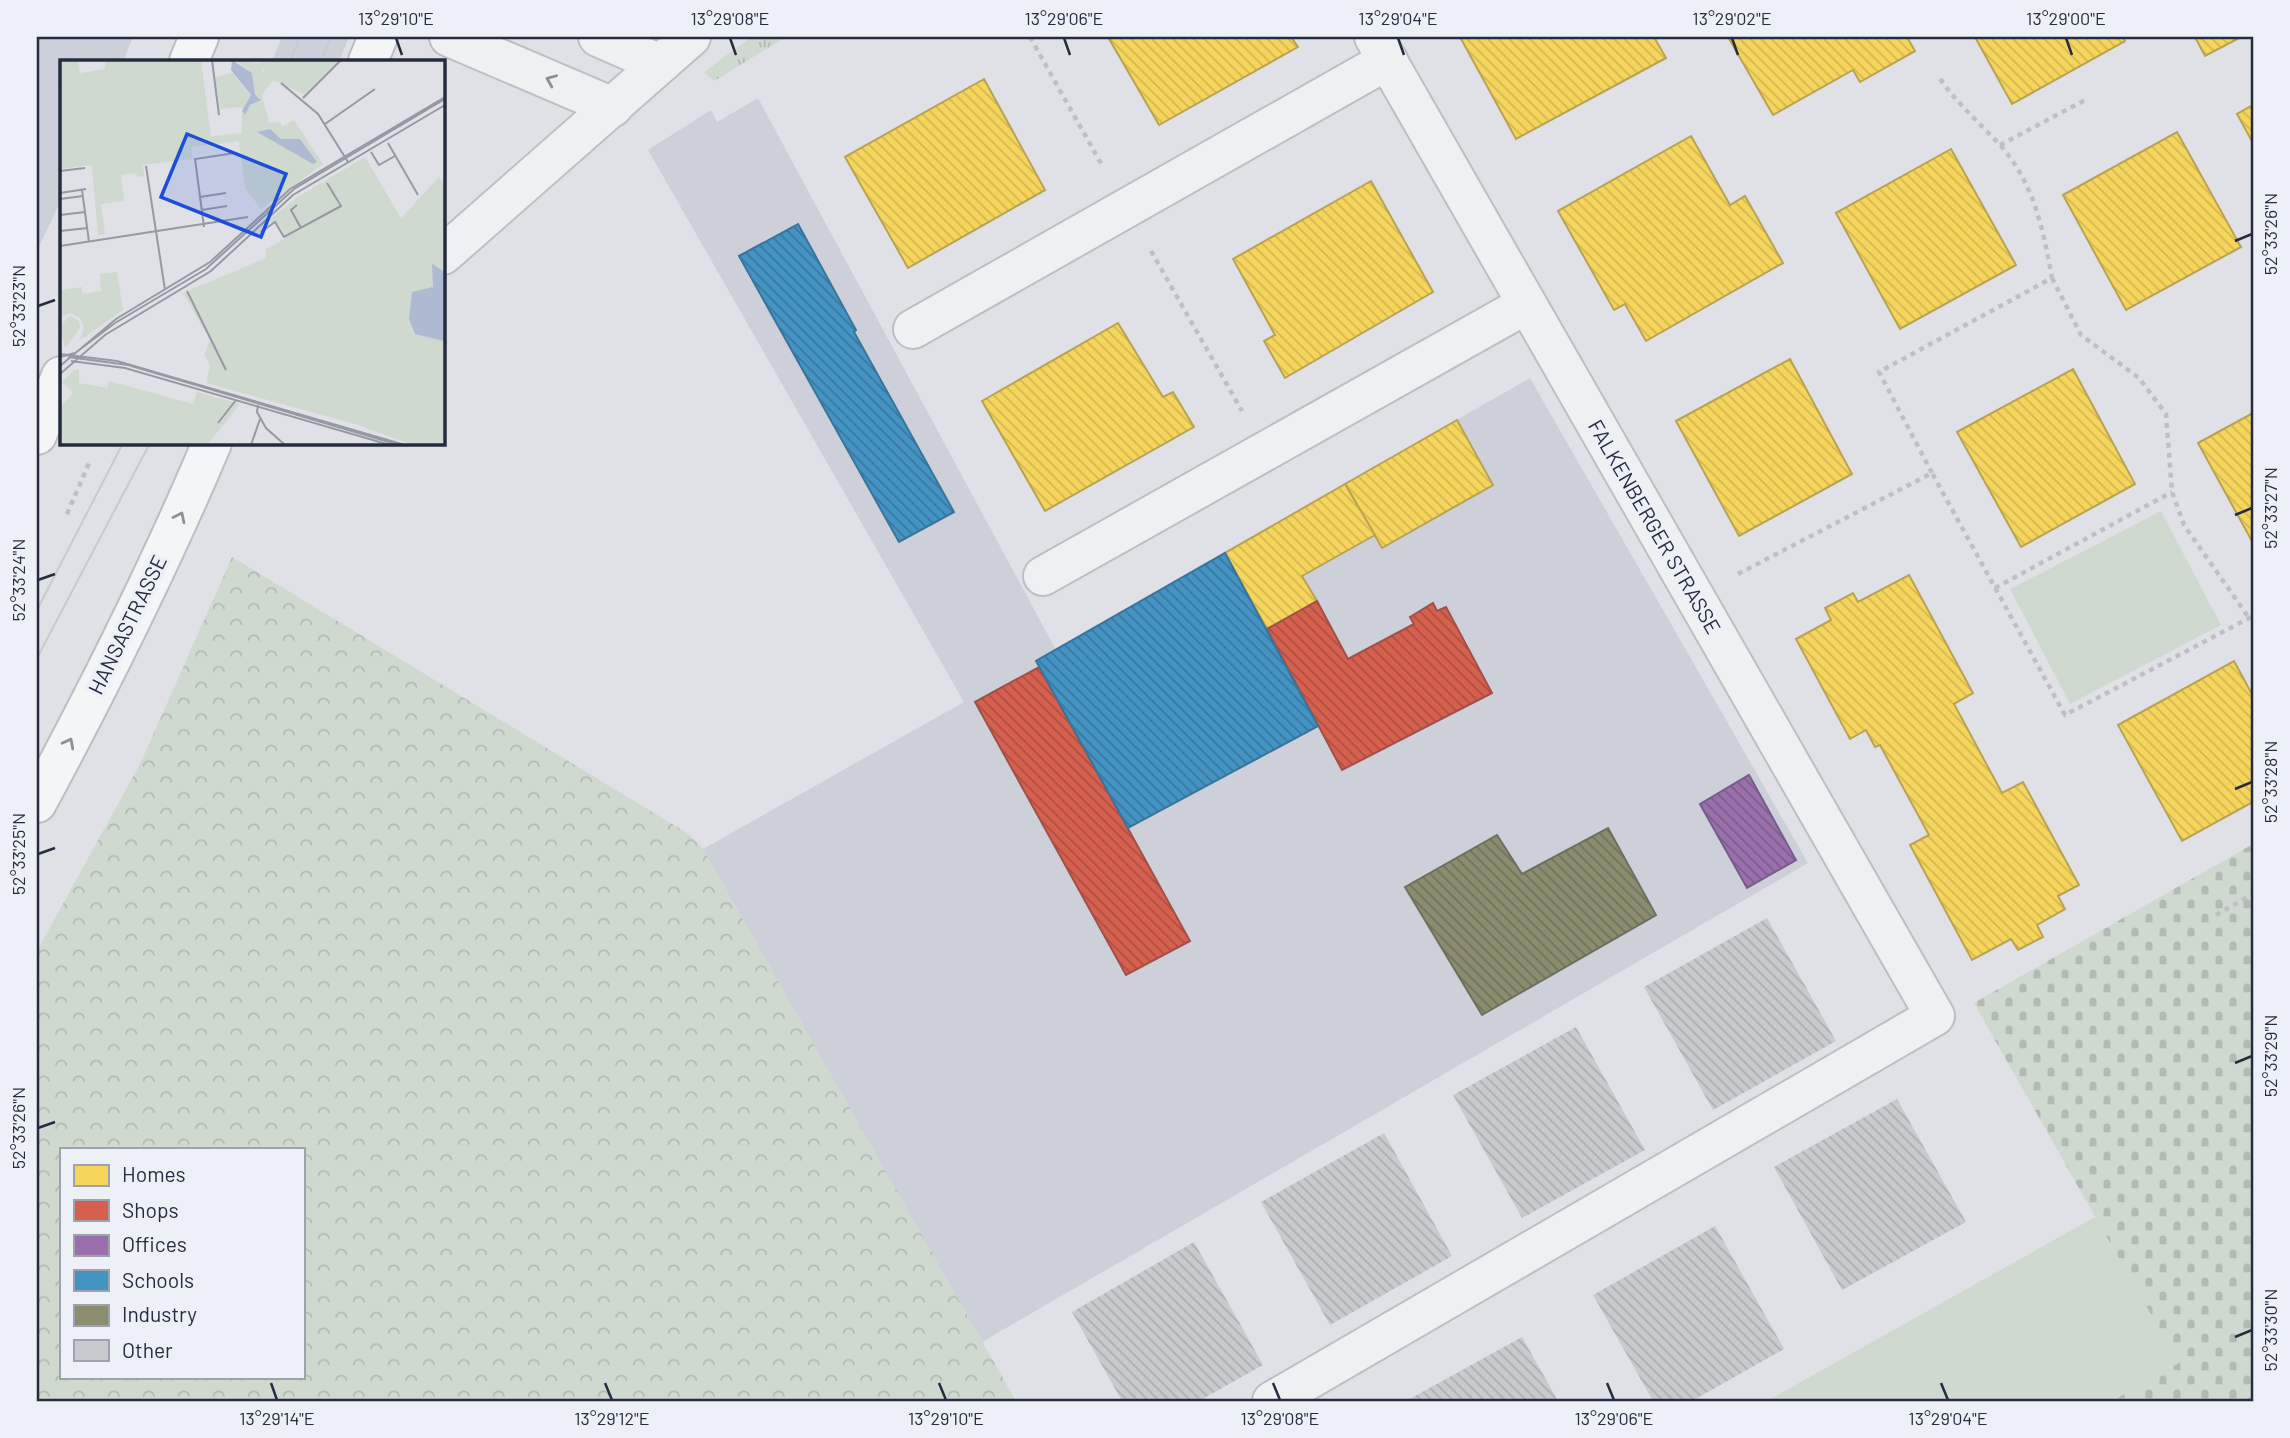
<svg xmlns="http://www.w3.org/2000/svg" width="2290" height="1438" font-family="Barlow,sans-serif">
<defs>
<pattern id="grass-tufts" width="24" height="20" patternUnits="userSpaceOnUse" patternTransform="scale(1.75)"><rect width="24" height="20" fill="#cfd9d0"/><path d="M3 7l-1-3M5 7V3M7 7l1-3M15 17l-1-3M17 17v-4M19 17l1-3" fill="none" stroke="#b2bab4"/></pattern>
<pattern id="forest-crowns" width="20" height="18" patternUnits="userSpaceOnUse" patternTransform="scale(1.75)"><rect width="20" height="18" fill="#cfd9d0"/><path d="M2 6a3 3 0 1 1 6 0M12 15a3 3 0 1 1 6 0" fill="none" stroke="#b2bab4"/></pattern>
<pattern id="cemetery-stones" width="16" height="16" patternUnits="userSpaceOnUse" patternTransform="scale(1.75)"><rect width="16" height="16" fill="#cfd9d0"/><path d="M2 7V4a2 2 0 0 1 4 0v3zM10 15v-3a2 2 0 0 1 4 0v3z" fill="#b2bab4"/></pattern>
<pattern id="homes-back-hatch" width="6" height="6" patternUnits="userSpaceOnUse" patternTransform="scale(1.75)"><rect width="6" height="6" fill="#f6d55c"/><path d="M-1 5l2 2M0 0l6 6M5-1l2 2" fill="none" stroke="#d3b751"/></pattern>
<pattern id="shops-back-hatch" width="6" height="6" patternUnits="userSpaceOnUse" patternTransform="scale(1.75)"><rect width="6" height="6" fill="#d6604d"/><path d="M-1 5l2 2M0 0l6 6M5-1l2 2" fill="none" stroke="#ad4f41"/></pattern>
<pattern id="offices-back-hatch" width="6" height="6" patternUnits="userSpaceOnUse" patternTransform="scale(1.75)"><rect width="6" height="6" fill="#9970ab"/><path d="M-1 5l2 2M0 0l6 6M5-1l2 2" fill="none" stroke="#7d5c8d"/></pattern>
<pattern id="schools-back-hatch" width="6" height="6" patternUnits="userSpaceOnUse" patternTransform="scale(1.75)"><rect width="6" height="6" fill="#4393c3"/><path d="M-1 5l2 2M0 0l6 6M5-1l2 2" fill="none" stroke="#3878a0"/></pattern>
<pattern id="industry-back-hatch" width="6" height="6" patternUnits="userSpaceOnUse" patternTransform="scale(1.75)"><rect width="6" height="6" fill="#8c8c6e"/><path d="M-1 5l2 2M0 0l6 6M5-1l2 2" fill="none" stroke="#72735c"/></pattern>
<pattern id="building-back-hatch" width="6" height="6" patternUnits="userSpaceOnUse" patternTransform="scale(1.75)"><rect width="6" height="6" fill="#c8cace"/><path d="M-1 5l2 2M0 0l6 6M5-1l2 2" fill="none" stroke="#acaeb2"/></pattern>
</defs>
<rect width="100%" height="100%" fill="#e0e1e6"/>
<g fill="#cdd0d9">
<path d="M 37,37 L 133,37 L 123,61 L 61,61 L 61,200 L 37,251 Z"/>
<path d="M 282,37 L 349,37 L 339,61 L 272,61 Z"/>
<path d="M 758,98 L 1056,650 L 1530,378 L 1808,863 L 982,1342 L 703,849 L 964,702 L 648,150 L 711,110 L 717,122 Z"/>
</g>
<path fill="url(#grass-tufts)" d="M 751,37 L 786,37 L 714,81 L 704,72 Z"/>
<path fill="url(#forest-crowns)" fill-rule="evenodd" d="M 232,557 L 687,833 L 703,849 L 1016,1401 L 37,1401 L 37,951 L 141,762 ZM 61,1149 L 303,1149 L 303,1377 L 61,1377 Z"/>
<path fill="url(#cemetery-stones)" d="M 2253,844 L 2253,1401 L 2112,1401 L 2178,1363 L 1974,1003 Z"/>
<g fill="#cfd9d0">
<path d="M 2161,511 L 2221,625 L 2070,704 L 2010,589 Z"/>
<path d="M 2095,1217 L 2179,1363 L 2111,1401 L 1767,1401 Z"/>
</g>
<g fill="url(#homes-back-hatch)" stroke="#b8a253" stroke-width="2">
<path d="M 1108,37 L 1291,37 L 1298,47 L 1159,125 Z"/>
<path d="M 1460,37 L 1654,37 L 1666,58 L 1516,139 Z"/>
<path d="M 1728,37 L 1907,37 L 1915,51 L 1860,82 L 1853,70 L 1773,115 Z"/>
<path d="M 1975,37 L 2123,37 L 2125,41 L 2012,104 Z"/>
<path d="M 2195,37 L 2241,37 L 2205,56 Z"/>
<path d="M 984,79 L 1045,190 L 908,268 L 845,157 Z"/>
<path d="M 2253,105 L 2253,143 L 2237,114 Z"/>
<path d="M 2177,132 L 2241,247 L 2126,310 L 2063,195 Z"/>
<path d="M 1691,136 L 1730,205 L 1745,196 L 1783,263 L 1646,341 L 1625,304 L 1614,310 L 1558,211 Z"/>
<path d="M 1951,149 L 2016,265 L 1900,329 L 1836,213 Z"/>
<path d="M 1371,181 L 1433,292 L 1285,378 L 1264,341 L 1275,335 L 1233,259 Z"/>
<path d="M 1118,323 L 1163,397 L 1173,392 L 1194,427 L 1045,511 L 982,401 Z"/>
<path d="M 1790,359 L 1852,474 L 1739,536 L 1676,421 Z"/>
<path d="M 2073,369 L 2135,484 L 2021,547 L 1957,432 Z"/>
<path d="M 2253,413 L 2253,543 L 2198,443 Z"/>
<path d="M 1457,420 L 1493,485 L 1382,548 L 1345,484 Z"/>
<path d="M 1345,484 L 1375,535 L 1302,576 L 1317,601 L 1267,629 L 1225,553 Z"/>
<path d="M 1909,575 L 1973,693 L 1954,704 L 2002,793 L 2023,782 L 2079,885 L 2058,896 L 2065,909 L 2037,925 L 2043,937 L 2018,950 L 2011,939 L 1972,960 L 1910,845 L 1929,835 L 1880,745 L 1875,747 L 1866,730 L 1850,739 L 1796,639 L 1831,620 L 1825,608 L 1853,593 L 1858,602 Z"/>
<path d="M 2234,661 L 2253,696 L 2253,802 L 2182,841 L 2118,725 Z"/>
</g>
<g fill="url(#shops-back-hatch)" stroke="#a15049" stroke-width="2">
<path d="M 1317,601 L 1348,659 L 1414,624 L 1410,617 L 1433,603 L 1437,611 L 1446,607 L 1492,693 L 1342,770 L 1267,629 Z"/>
<path d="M 1039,667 L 1190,941 L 1126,975 L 975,702 Z"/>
</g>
<path fill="url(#offices-back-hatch)" stroke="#765c8b" stroke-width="2" d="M 1749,775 L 1796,860 L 1747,888 L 1700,804 Z"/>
<g fill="url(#schools-back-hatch)" stroke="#3a749b" stroke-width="2">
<path d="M 798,224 L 856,330 L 854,332 L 954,512 L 899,542 L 739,256 Z"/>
<path d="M 1225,553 L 1318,726 L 1128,828 L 1036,661 Z"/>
</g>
<path fill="url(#industry-back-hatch)" stroke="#6d6f60" stroke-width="2" d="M 1608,828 L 1656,915 L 1482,1015 L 1405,887 L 1497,835 L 1522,874 Z"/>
<g fill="url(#building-back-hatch)">
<path d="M 1767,918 L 1836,1041 L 1713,1110 L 1644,987 Z"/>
<path d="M 1576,1027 L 1645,1150 L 1522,1218 L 1453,1095 Z"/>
<path d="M 1897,1099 L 1966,1222 L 1842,1290 L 1774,1167 Z"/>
<path d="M 1384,1133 L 1452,1256 L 1330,1325 L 1261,1202 Z"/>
<path d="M 1715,1226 L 1784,1349 L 1692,1401 L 1653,1401 L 1593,1295 Z"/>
<path d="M 1194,1242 L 1263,1365 L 1199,1401 L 1122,1401 L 1072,1312 Z"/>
<path d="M 1522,1337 L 1558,1401 L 1406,1401 Z"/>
</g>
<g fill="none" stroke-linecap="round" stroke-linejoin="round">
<defs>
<g id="minor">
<path d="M 449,37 L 613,107"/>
<path d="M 598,37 L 660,64"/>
<path d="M 443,255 L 691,37"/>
<path d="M 913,329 L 1388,60"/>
<path d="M 1043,576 L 1527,304"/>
<path d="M 1272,1401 L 1935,1016 L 1374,37"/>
</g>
<g id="major">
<path d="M 189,61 L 199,37"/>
<path d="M 368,61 L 378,37"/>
<path d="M 37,435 L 61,376"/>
<path d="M 37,803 C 100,686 160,566 212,443"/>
</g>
</defs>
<use href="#minor" stroke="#bebfc4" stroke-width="42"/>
<use href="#major" stroke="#bcbec3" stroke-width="42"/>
<g stroke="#bfc0c5" stroke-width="4.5" stroke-dasharray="5 5" stroke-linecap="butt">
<path d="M 1030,37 L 1103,167"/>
<path d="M 2000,145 L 2087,99"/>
<path d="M 1151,251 L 1242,411"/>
<path d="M 2052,278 L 2081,335 L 2139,378 L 2166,414 L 2172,492 L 2184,525 L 2249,618"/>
<path d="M 1932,473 L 1879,372 L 2052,278 C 2043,229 2034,183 2000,145 C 1979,122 1956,103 1939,77"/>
<path d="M 67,514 L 89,463"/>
<path d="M 1738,574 L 1932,473 L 2065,715 L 2253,616"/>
<path d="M 1995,588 L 2172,492"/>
<path d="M 2216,915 L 2253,894"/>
<path d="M 2247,1401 L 2253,1398"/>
</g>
<use href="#minor" stroke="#eff0f2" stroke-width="38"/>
<use href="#major" stroke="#f4f5f6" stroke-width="38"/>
<g stroke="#c8cacd" stroke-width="2">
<path d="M 290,61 L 300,37"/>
<path d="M 321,61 L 331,37"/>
<path d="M 37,610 L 123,443"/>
<path d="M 37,658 L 150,443"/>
</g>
</g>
<defs><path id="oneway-chevron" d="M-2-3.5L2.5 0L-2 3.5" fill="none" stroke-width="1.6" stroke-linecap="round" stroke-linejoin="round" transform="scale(1.75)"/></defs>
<use stroke="#8a8e98" href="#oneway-chevron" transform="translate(551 80) rotate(-157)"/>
<g stroke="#8d909a">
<use href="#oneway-chevron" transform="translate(180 517) rotate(-64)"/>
<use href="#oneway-chevron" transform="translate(69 743) rotate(-62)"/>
</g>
<path fill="none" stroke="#262c3f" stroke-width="2.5" d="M 396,38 L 402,55M 730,38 L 736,55M 1064,38 L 1070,55M 1398,38 L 1404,55M 1732,38 L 1738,55M 2066,38 L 2072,55M 2235,241 L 2252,234M 38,306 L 55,300M 2235,515 L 2252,508M 38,580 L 55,574M 2235,789 L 2252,782M 38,854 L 55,848M 2235,1063 L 2252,1056M 38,1128 L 55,1122M 2235,1337 L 2252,1330M 271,1383 L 277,1400M 605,1383 L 612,1400M 939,1383 L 946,1400M 1273,1383 L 1280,1400M 1607,1383 L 1614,1400M 1941,1383 L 1948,1400"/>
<g text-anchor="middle" stroke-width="7" stroke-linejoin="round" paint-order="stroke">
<g font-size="21" fill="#262c3f" stroke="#edf0f6">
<text transform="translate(1654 527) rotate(60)" y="7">FALKENBERGER STRASSE</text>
<text transform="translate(128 625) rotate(-64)" y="7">HANSASTRASSE</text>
</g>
</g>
<g transform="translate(60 60)">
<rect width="385" height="385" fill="#e0e1e6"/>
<path d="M 22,227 L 24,268 L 29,274 L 20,280 L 24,267 L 20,258 L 10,253 L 0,257 L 0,230 ZM 10,256 L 19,261 L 20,268 L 5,288 L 0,266 Z" fill="#cfd9d0"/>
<path d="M 175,0 L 203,4 L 202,11 L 213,20 L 202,35 L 209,63 L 220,62 L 222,67 L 234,60 L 263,104 L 201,149 L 185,128 L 179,81 L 164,83 L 163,75 L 182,73 L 182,54 L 195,36 L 192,13 ZM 173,13 L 191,36 L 185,50 L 181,47 L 160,49 L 155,17 Z" fill="#cfd9d0"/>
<path d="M 45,0 L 141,0 L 151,77 L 130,79 L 133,99 L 83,105 L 84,116 L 77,117 L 76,113 L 60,115 L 59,109 L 33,112 L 31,105 L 0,109 L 0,25 L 21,21 L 20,13 L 45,9 Z" fill="#cfd9d0"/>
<path d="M 0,0 L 18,0 L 21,21 L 0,25 ZM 198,0 L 279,0 L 244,34 L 208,18 ZM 163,75 L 164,83 L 131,87 L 130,79 ZM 305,97 L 341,158 L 379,117 L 385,126 L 385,385 L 353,385 L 295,364 L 146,323 L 150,305 L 144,295 L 150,280 L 123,233 L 206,198 L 206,189 L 226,178 L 219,165 L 208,161 L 236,138 ZM 32,108 L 60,108 L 64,141 L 41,144 L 45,174 L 38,175 ZM 57,212 L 63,250 L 29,274 L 24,268 L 22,234 L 41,231 L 40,214 ZM 14,310 L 19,310 L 19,323 L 47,328 L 49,321 L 133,344 L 137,332 L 180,344 L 147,385 L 0,385 L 0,347 L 13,333 L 2,322 Z" fill="#cfd9d0"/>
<path d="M 172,0 L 192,13 L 195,35 L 201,40 L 190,45 L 185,55 L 182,51 L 191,35 L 171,10 ZM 210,69 L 221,79 L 240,79 L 257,102 L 253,104 L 197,72 ZM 372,204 L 385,212 L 384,281 L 355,274 L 349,259 L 352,232 L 373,227 Z" fill="#adbad2"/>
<path fill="none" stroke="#9699a3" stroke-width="2" d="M 152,0 L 159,55M 221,23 L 258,54 L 288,102M 243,38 L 281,0M 265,64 L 315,29M 328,83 L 358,135M 311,92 L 319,105 L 335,96M 86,106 L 105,230M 0,111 L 25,108M 22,130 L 29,182M 0,133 L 26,129M 140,137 L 166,133M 0,139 L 23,136M 237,145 L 231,150 L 241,168M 142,150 L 167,146M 0,155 L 25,152M 144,167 L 135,99 L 175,93M 0,171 L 28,168M 201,172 L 215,162 L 224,177 L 281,146 L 267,123M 0,186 L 188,157M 127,231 L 166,310M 0,294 L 57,301 L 345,385M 0,297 L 15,293 L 55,263 L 146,209 L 234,129 L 385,39M 8,297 L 68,305 L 339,385M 11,301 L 65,308 L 330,385M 0,306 L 56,259 L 150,202 L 230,129 L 385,37M 0,314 L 45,275 L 151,211 L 233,135 L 385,45M 198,345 L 197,352 L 206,368 L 225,385M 158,363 L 176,340M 191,385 L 200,359"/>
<path fill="#1d4ed8" fill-opacity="0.15" stroke="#1d4ed8" stroke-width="3.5" d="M 127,74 L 226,114 L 201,177 L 101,137 Z"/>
<rect width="385" height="385" fill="none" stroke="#262c3f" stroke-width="3.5"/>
</g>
<rect width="2290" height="1438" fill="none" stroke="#edf0f6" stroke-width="77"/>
<rect x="60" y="1148" width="245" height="231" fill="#edf0f6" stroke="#9da2ad" stroke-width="2"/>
<rect x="74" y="1165" width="35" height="21" fill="#f6d55c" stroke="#9da2ad" stroke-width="2"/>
<text x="122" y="1182" font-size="21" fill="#262c3f">Homes</text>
<rect x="74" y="1200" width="35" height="21" fill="#d6604d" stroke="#9da2ad" stroke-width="2"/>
<text x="122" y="1218" font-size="21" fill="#262c3f">Shops</text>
<rect x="74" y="1235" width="35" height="21" fill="#9970ab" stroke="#9da2ad" stroke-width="2"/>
<text x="122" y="1252" font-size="21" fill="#262c3f">Offices</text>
<rect x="74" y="1270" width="35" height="21" fill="#4393c3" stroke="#9da2ad" stroke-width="2"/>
<text x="122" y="1288" font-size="21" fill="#262c3f">Schools</text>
<rect x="74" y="1305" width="35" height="21" fill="#8c8c6e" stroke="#9da2ad" stroke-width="2"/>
<text x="122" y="1322" font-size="21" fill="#262c3f">Industry</text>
<rect x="74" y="1340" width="35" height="21" fill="#c8cace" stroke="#9da2ad" stroke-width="2"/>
<text x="122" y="1358" font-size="21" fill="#262c3f">Other</text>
<rect x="38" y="38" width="2214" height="1362" fill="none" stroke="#262c3f" stroke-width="2.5"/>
<g font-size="18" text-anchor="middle" fill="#262c3f">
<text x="396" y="25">13°29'10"E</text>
<text x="730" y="25">13°29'08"E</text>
<text x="1064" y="25">13°29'06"E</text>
<text x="1398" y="25">13°29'04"E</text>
<text x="1732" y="25">13°29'02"E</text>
<text x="2066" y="25">13°29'00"E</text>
<text transform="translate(2271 234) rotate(-90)" y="6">52°33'26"N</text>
<text transform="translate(19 306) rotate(-90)" y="6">52°33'23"N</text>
<text transform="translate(2271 508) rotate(-90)" y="6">52°33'27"N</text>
<text transform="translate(19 580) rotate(-90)" y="6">52°33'24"N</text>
<text transform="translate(2271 782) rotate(-90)" y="6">52°33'28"N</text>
<text transform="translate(19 854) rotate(-90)" y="6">52°33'25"N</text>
<text transform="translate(2271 1056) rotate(-90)" y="6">52°33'29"N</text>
<text transform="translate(19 1128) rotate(-90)" y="6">52°33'26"N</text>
<text transform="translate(2271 1330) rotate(-90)" y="6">52°33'30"N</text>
<text x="277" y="1425">13°29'14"E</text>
<text x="612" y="1425">13°29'12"E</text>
<text x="946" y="1425">13°29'10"E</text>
<text x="1280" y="1425">13°29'08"E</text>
<text x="1614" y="1425">13°29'06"E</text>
<text x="1948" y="1425">13°29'04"E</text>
</g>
</svg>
